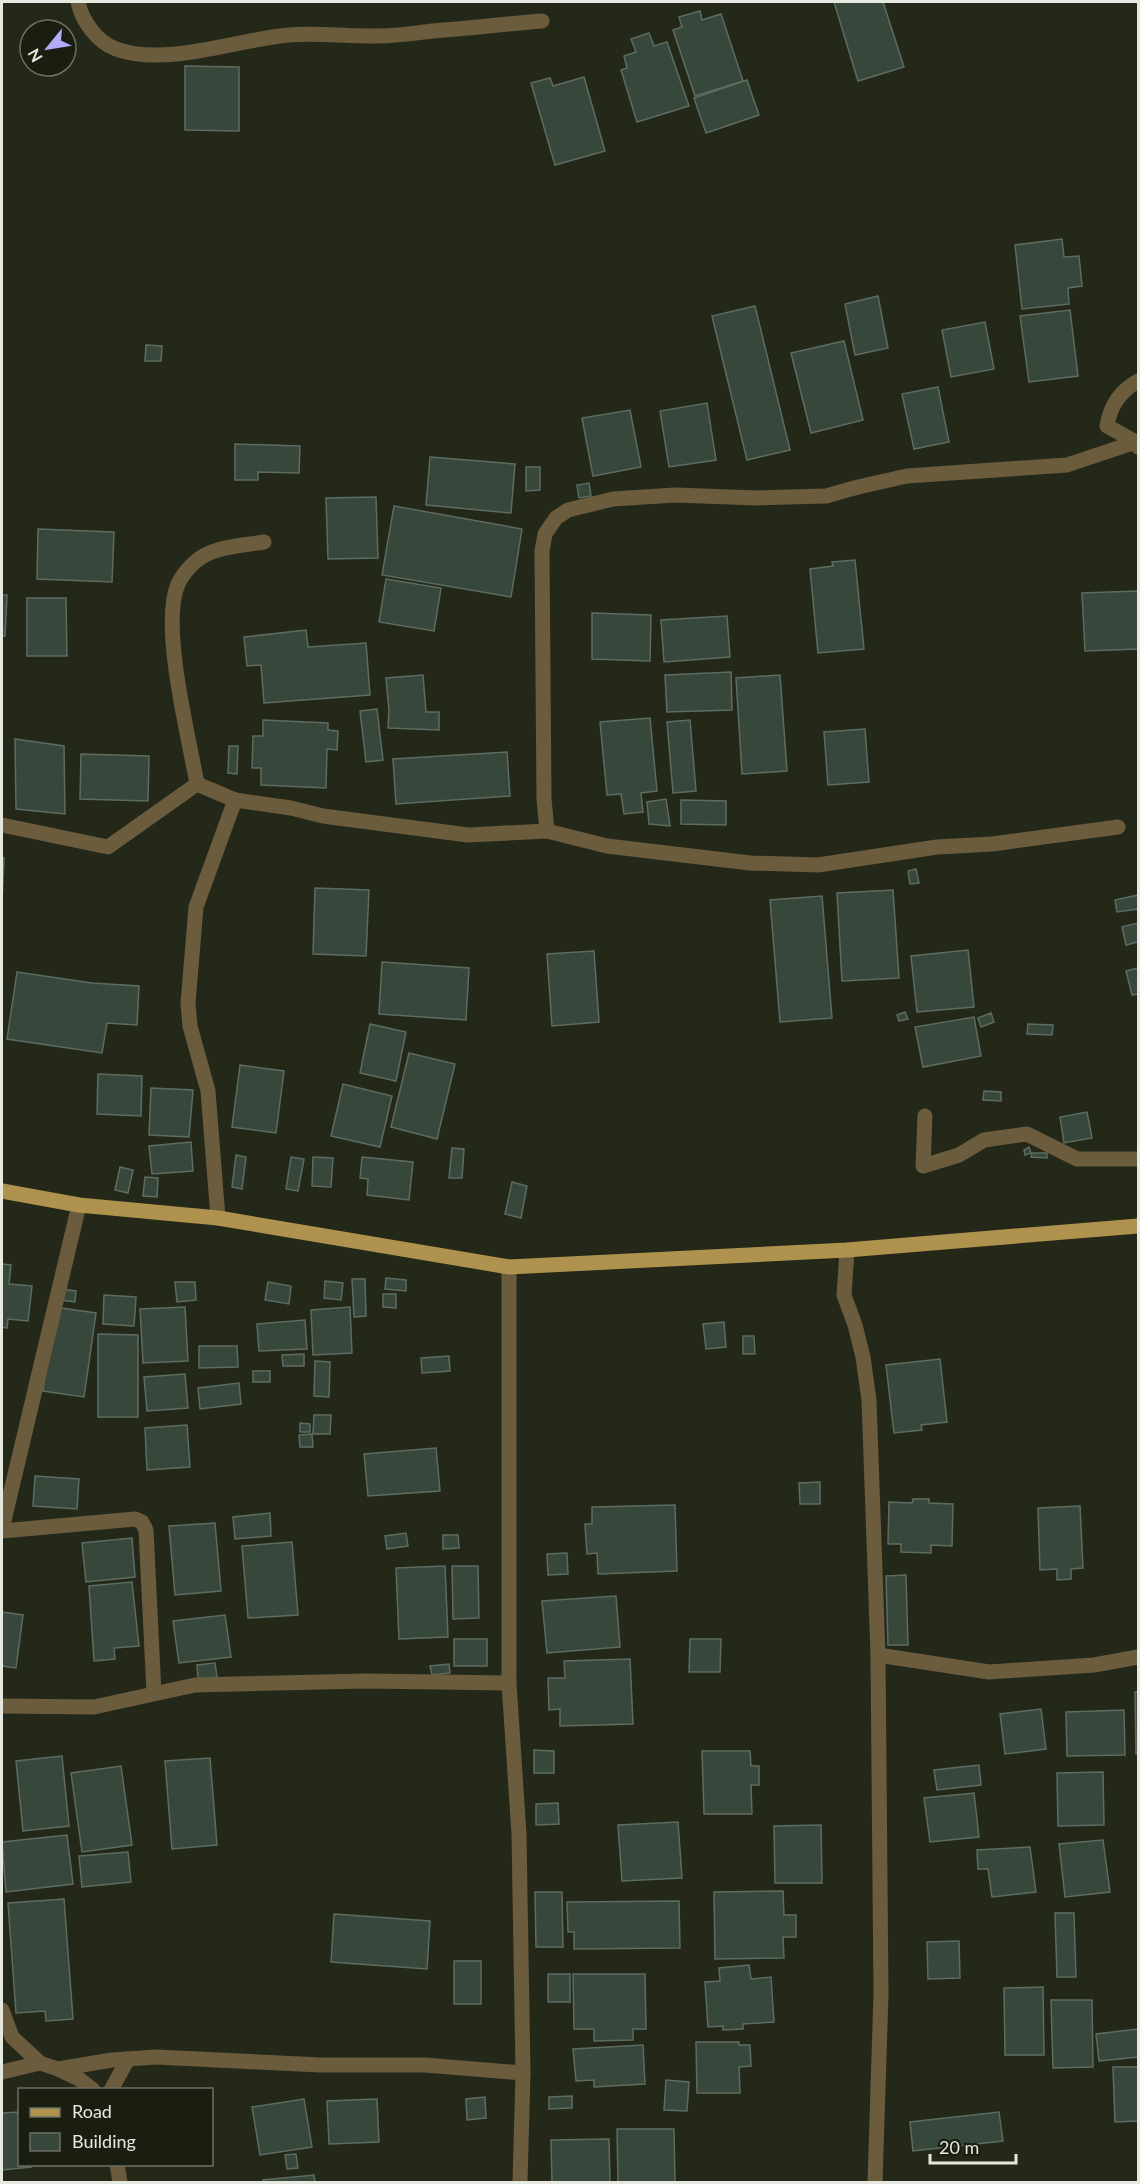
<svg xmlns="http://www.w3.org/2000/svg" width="1140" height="2184" font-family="Lato,sans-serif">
<rect width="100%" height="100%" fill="#242819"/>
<g fill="#38473c" stroke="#5d6c61" stroke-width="1.5">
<path d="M 834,2 L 883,2 L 904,67 L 858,81 Z"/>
<path d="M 700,11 L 702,20 L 721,14 L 743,81 L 695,96 L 673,30 L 682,27 L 679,17 Z"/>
<path d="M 649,33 L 654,46 L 667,42 L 689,106 L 637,122 L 621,70 L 627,68 L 624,56 L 636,52 L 631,39 Z"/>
<path d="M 185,66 L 239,67 L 239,131 L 185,130 Z"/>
<path d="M 584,77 L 605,151 L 555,165 L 531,83 L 550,78 L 553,86 Z"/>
<path d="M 747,80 L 759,115 L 706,133 L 694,98 Z"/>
<path d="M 1062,239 L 1064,257 L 1079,256 L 1082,286 L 1068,288 L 1069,304 L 1022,309 L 1015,245 Z"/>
<path d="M 878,296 L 888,348 L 855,355 L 845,304 Z"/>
<path d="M 755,306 L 790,450 L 747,460 L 712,316 Z"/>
<path d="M 1070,310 L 1078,376 L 1029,382 L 1020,316 Z"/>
<path d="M 985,322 L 994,369 L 951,377 L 942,330 Z"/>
<path d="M 844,341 L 863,420 L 811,433 L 791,353 Z"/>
<path d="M 146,345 L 162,346 L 161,361 L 145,361 Z"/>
<path d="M 938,387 L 949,442 L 914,449 L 902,394 Z"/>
<path d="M 707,403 L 716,460 L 669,467 L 660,411 Z"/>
<path d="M 630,410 L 641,467 L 593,476 L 582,418 Z"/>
<path d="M 235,444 L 300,446 L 299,473 L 258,472 L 258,480 L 235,480 Z"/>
<path d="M 430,457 L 515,464 L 511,513 L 426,505 Z"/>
<path d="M 526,467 L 540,467 L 540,490 L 526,491 Z"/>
<path d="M 589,483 L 591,496 L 579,498 L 577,485 Z"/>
<path d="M 376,497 L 378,558 L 328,559 L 326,498 Z"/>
<path d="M 394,506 L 522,529 L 511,597 L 382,575 Z"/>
<path d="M 38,529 L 114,532 L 112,582 L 37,579 Z"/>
<path d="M 855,560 L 864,649 L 818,653 L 810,569 L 833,566 L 832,562 Z"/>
<path d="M 386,579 L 441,588 L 434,631 L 379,622 Z"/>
<path d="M 1138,591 L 1138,649 L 1085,651 L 1082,593 Z"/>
<path d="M 2,595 L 7,595 L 5,636 L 2,636 Z"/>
<path d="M 27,598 L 66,598 L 67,656 L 27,656 Z"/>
<path d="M 592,613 L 651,615 L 650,661 L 592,659 Z"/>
<path d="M 727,616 L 730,657 L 664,662 L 661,620 Z"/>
<path d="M 306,630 L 308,647 L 366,643 L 370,695 L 264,703 L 261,665 L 247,666 L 244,637 Z"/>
<path d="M 731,672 L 732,710 L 667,712 L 665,675 Z"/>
<path d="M 423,675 L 426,712 L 439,712 L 439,730 L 388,728 L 389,710 L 386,678 Z"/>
<path d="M 780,675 L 787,771 L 742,774 L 736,678 Z"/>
<path d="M 377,709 L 383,760 L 366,762 L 360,711 Z"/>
<path d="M 650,718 L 657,791 L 641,793 L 643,812 L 624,814 L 621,794 L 607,795 L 600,722 Z"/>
<path d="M 263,720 L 328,723 L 328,730 L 338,731 L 337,750 L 327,749 L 326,788 L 261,785 L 261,768 L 252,768 L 253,736 L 263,736 Z"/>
<path d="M 690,720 L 696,791 L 673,793 L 667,722 Z"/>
<path d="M 865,729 L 869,782 L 828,785 L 824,732 Z"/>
<path d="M 15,739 L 64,746 L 65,814 L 16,809 Z"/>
<path d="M 229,746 L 238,746 L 237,774 L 228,773 Z"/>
<path d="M 507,752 L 510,796 L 396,804 L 393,759 Z"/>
<path d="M 81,754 L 149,756 L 148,801 L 80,799 Z"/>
<path d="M 666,799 L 670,826 L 649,824 L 647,802 Z"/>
<path d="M 681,800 L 726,801 L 726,825 L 681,824 Z"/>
<path d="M 2,858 L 4,858 L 2,903 Z"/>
<path d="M 916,869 L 919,883 L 910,884 L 908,871 Z"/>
<path d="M 315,888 L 369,890 L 366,956 L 313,954 Z"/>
<path d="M 893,890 L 899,978 L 842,981 L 837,893 Z"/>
<path d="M 1138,895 L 1138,909 L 1117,912 L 1115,900 Z"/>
<path d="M 822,896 L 832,1018 L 780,1022 L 770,900 Z"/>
<path d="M 1138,923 L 1138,942 L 1126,945 L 1122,927 Z"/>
<path d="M 968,950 L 974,1007 L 917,1012 L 911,956 Z"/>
<path d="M 594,951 L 599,1022 L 552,1026 L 547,954 Z"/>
<path d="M 382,962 L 469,968 L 466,1020 L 379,1014 Z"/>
<path d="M 1138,968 L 1138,994 L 1132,995 L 1126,971 Z"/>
<path d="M 17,972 L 92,983 L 139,986 L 137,1025 L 107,1023 L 102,1053 L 7,1039 Z"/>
<path d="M 905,1012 L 908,1019 L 899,1021 L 897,1015 Z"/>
<path d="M 991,1013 L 994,1022 L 981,1027 L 978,1018 Z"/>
<path d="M 974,1017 L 981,1056 L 923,1067 L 915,1027 Z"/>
<path d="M 370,1024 L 406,1032 L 396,1081 L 360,1073 Z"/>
<path d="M 1028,1024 L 1053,1025 L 1052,1035 L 1027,1034 Z"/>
<path d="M 409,1053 L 455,1064 L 437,1139 L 391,1127 Z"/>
<path d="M 240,1065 L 284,1071 L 276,1133 L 232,1127 Z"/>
<path d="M 98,1074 L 142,1076 L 141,1116 L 97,1114 Z"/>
<path d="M 343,1084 L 392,1096 L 380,1147 L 331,1136 Z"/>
<path d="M 151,1088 L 193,1090 L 189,1137 L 149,1135 Z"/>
<path d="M 984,1091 L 1001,1092 L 1001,1101 L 983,1100 Z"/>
<path d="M 1087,1112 L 1092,1138 L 1064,1143 L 1060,1117 Z"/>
<path d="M 191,1142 L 193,1171 L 152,1174 L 149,1146 Z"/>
<path d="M 1029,1147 L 1031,1153 L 1025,1155 L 1024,1150 Z"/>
<path d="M 452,1148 L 464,1149 L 462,1178 L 449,1178 Z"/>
<path d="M 1032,1153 L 1047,1153 L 1047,1158 L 1031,1157 Z"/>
<path d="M 236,1155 L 246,1157 L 242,1189 L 232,1187 Z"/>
<path d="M 291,1157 L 304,1159 L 298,1191 L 286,1189 Z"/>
<path d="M 313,1157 L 333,1158 L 331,1187 L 312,1186 Z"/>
<path d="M 362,1157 L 413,1162 L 409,1200 L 367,1195 L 368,1179 L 360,1178 Z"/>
<path d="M 120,1167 L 133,1170 L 128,1193 L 115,1190 Z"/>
<path d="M 145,1177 L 158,1178 L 157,1197 L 143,1196 Z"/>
<path d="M 512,1182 L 527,1186 L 521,1218 L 505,1214 Z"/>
<path d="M 2,1264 L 11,1265 L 9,1284 L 32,1286 L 28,1321 L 8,1319 L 7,1328 L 2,1327 Z"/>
<path d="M 386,1278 L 406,1280 L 406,1291 L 385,1289 Z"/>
<path d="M 352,1279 L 365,1279 L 366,1316 L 354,1317 Z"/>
<path d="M 325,1281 L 343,1283 L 341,1300 L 324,1298 Z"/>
<path d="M 175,1282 L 195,1282 L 196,1300 L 177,1302 Z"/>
<path d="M 268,1282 L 291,1286 L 289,1304 L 265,1300 Z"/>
<path d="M 61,1289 L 76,1291 L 75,1302 L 60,1300 Z"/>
<path d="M 383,1294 L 396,1294 L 396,1308 L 383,1307 Z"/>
<path d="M 104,1295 L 136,1297 L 134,1326 L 103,1324 Z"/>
<path d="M 54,1307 L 96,1313 L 84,1397 L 43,1391 Z"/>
<path d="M 185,1307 L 188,1361 L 143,1363 L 140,1309 Z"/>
<path d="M 350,1307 L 352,1353 L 313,1355 L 311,1310 Z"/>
<path d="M 305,1320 L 307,1349 L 259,1351 L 257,1324 Z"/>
<path d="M 724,1322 L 726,1347 L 706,1349 L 703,1324 Z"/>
<path d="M 98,1334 L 138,1335 L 138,1417 L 98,1417 Z"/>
<path d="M 743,1336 L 754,1336 L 755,1354 L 743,1354 Z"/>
<path d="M 199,1346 L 237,1346 L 238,1367 L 199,1368 Z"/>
<path d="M 304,1354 L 304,1366 L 283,1366 L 282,1355 Z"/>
<path d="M 449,1356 L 450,1371 L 422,1373 L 421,1358 Z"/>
<path d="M 940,1359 L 947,1422 L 921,1425 L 922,1430 L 894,1433 L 886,1365 Z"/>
<path d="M 315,1361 L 330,1362 L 329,1397 L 314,1396 Z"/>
<rect x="253" y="1371" width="17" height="11"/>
<path d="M 185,1374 L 188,1408 L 147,1411 L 144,1377 Z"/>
<path d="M 239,1383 L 241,1404 L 200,1409 L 198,1388 Z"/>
<path d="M 314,1415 L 331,1415 L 330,1434 L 313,1434 Z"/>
<path d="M 300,1423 L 310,1424 L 310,1432 L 300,1432 Z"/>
<path d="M 187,1425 L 190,1467 L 147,1470 L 145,1428 Z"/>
<path d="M 312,1434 L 313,1447 L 300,1447 L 299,1435 Z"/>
<path d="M 436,1448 L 440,1491 L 368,1496 L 364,1454 Z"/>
<path d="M 35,1476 L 79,1479 L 77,1509 L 33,1506 Z"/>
<path d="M 820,1482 L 820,1504 L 800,1504 L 799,1483 Z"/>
<path d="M 913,1499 L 929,1499 L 929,1503 L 953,1504 L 952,1546 L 931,1545 L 931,1553 L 901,1552 L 901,1544 L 888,1544 L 889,1502 L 912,1503 Z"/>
<path d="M 675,1505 L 677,1571 L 598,1574 L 597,1553 L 587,1554 L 585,1524 L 592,1524 L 592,1507 Z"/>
<path d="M 1080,1506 L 1083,1568 L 1071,1569 L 1071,1579 L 1057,1580 L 1057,1569 L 1040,1570 L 1038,1508 Z"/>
<path d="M 270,1513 L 271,1536 L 235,1539 L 233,1517 Z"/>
<path d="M 215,1523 L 221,1591 L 175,1595 L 169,1526 Z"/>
<path d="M 406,1533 L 408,1546 L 387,1549 L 385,1536 Z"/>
<path d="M 443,1535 L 458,1535 L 459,1548 L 443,1549 Z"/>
<path d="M 132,1538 L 135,1577 L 86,1582 L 82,1543 Z"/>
<path d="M 292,1542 L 298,1615 L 248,1618 L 242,1546 Z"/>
<path d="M 567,1553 L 568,1574 L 548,1575 L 547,1554 Z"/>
<path d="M 445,1566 L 448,1637 L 399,1639 L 396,1568 Z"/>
<path d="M 452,1566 L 478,1566 L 479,1618 L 453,1619 Z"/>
<path d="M 906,1575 L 908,1645 L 888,1645 L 886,1576 Z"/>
<path d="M 132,1582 L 139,1646 L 114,1648 L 115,1659 L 94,1661 L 89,1586 Z"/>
<path d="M 616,1596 L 620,1647 L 547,1653 L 542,1601 Z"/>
<path d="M 2,1612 L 23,1615 L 16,1668 L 2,1666 Z"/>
<path d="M 225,1615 L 231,1657 L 179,1663 L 173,1621 Z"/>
<rect x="454" y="1639" width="33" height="27"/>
<path d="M 690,1639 L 721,1639 L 720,1672 L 689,1672 Z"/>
<path d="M 630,1659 L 633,1724 L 560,1726 L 560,1709 L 549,1710 L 548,1678 L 565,1678 L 564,1661 Z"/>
<path d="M 215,1663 L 217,1677 L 198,1679 L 197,1665 Z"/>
<path d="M 449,1664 L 450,1673 L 432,1675 L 430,1666 Z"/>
<path d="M 1135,1692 L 1138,1692 L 1138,1754 L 1136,1754 Z"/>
<path d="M 1041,1709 L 1046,1749 L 1005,1754 L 1000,1714 Z"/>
<path d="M 1124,1710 L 1125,1755 L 1067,1756 L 1066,1712 Z"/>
<path d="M 534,1750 L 554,1751 L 554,1773 L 534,1773 Z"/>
<path d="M 702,1751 L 750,1751 L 751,1766 L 759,1766 L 759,1785 L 751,1785 L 752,1814 L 704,1814 Z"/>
<path d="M 62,1756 L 69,1826 L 23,1831 L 16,1761 Z"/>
<path d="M 210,1758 L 217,1845 L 172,1849 L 165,1761 Z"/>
<path d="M 979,1765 L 981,1785 L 937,1790 L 934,1770 Z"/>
<path d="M 121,1766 L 132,1845 L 82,1852 L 71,1773 Z"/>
<path d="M 1103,1772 L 1104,1825 L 1058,1826 L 1057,1773 Z"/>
<path d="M 974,1793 L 979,1837 L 930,1842 L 924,1798 Z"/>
<path d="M 558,1803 L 559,1824 L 536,1825 L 536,1804 Z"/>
<path d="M 678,1822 L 682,1878 L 622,1881 L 618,1825 Z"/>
<path d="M 821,1825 L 822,1883 L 775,1883 L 774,1826 Z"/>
<path d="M 67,1835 L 73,1884 L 6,1892 L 2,1842 Z"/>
<path d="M 1103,1840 L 1110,1892 L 1065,1897 L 1059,1844 Z"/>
<path d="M 1030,1847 L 1036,1892 L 992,1897 L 988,1869 L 978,1869 L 977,1850 Z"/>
<path d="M 128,1852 L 131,1882 L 82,1887 L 79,1856 Z"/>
<path d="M 783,1891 L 784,1915 L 796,1915 L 796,1937 L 783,1937 L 784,1958 L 715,1959 L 714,1892 Z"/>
<path d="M 535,1892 L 562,1892 L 563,1947 L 536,1947 Z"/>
<path d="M 64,1899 L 73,2019 L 46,2021 L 45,2011 L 16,2013 L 8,1903 Z"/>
<path d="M 679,1901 L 680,1948 L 574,1949 L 574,1932 L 568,1932 L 567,1902 Z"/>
<path d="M 1055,1913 L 1074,1913 L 1076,1977 L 1057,1977 Z"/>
<path d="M 334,1914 L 430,1921 L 427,1969 L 331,1962 Z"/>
<path d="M 959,1941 L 960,1978 L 928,1979 L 927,1942 Z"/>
<rect x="454" y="1961" width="27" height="43"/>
<path d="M 749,1965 L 751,1979 L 771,1977 L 774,2022 L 743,2024 L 743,2029 L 723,2030 L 723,2026 L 708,2027 L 705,1982 L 720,1981 L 719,1968 Z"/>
<rect x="548" y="1974" width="22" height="28"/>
<path d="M 573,1974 L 645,1974 L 646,2029 L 633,2029 L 633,2040 L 594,2041 L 594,2029 L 574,2029 Z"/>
<path d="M 1043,1987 L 1044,2055 L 1005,2055 L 1004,1988 Z"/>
<path d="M 1051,2000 L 1092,2000 L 1093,2067 L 1053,2068 Z"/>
<path d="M 1138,2029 L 1138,2057 L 1099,2061 L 1096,2034 Z"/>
<path d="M 696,2042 L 739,2042 L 739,2045 L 750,2045 L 751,2066 L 739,2067 L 740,2093 L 697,2093 Z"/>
<path d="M 643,2045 L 645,2084 L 594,2087 L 594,2080 L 576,2081 L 573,2049 Z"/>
<path d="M 1113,2067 L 1138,2067 L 1138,2121 L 1115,2122 Z"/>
<path d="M 666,2080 L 689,2082 L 687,2111 L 664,2110 Z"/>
<path d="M 572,2096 L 572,2108 L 549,2109 L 549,2097 Z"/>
<path d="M 485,2097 L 486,2118 L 467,2120 L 466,2099 Z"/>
<path d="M 304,2099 L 312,2147 L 260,2155 L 252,2107 Z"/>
<path d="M 377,2099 L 379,2142 L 329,2144 L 327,2101 Z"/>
<path d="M 20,2112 L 20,2164 L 31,2164 L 31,2167 L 2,2170 L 2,2113 Z"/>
<path d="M 999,2112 L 1003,2141 L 913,2151 L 910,2122 Z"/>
<path d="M 617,2129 L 674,2129 L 675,2182 L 618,2182 Z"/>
<path d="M 609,2139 L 610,2182 L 552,2182 L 551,2140 Z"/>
<path d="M 296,2154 L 298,2168 L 287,2169 L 285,2155 Z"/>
<path d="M 314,2175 L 315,2182 L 263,2182 L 263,2180 Z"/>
</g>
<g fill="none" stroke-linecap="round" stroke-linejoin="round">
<g stroke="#6a5c3d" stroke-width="15">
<path d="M 78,2 C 82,21 97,42 116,49 C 166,67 236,40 288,35 C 318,32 348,37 379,36 C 397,36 415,33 433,31 C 470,28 506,24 542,21"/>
<path d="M 1138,447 L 1136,442 L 1107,426 C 1110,406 1120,391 1138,381"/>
<path d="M 197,784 L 235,800 L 196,907 L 188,1003 L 190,1026 L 208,1091 L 218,1218"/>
<path d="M 197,784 C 189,737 160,626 178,584 C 181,577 189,567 195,562 C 212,546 242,546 264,542"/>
<path d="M 235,800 L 291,808 L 323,816 L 468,835 L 547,831 L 607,846 L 750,863 L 818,865 L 937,847 L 992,844 L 1118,827"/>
<path d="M 2,825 L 108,847 L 197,784"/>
<path d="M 547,831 L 544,799 L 542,551 L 545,534 L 556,518 L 568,510 L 613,499 L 675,495 L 757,498 L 826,496 L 858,487 L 907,476 L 1067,465 L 1136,442"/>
<path d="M 925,1116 L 923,1166 L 959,1155 L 984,1140 L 1027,1134 L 1077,1159 L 1138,1159"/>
<path d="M 847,1250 L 844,1295 L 855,1325 L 863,1357 L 869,1400 L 878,1655 L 881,1994 L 875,2182"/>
<path d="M 509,1267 L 509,1683 L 519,1834 L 523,2073 L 520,2182"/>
<path d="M 2,1529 L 79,1205"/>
<path d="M 2,1531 L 135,1519 L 142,1522 L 146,1530 L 154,1693"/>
<path d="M 878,1655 L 989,1672 L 1094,1665 L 1138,1657"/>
<path d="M 2,1706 L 94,1707 L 195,1685 L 366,1681 L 509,1683"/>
<path d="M 2,2010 L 12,2037 L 40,2063"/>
<path d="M 58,2069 L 79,2079 L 93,2090"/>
<path d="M 2,2072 L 40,2063 L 58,2069 L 112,2060 L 156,2057 L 320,2065 L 425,2065 L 523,2073"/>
<path d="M 111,2090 L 128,2059"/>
<path d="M 117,2164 L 120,2182"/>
</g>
<path stroke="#af924e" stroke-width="15" d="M 2,1191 L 79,1205 L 218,1218 L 509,1267 L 847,1250 L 1138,1226"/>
</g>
<rect width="1140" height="2184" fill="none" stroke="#e6e9df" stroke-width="6"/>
<rect x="18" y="2088" width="195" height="78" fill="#1a1e10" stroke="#6c6f63" stroke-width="1.5"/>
<rect x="30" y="2108" width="30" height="9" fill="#af924e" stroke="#6c6f63" stroke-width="1.5"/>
<text x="72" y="2118" font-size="18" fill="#e6e9df">Road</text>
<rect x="30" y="2133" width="30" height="18" fill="#38473c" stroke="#6c6f63" stroke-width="1.5"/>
<text x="72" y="2148" font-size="18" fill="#e6e9df">Building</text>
<g transform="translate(48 48) rotate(240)"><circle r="28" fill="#1a1e10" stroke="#6c6f63" stroke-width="1.5"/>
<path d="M0-4.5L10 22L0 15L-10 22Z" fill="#b4acf9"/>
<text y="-9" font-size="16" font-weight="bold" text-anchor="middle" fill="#e6e9df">N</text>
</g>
<path d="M930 2154v9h86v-9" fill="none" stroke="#e6e9df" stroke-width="3"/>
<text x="939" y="2154" font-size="18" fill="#e6e9df" stroke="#1a1e10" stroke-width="4.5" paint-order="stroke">20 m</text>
</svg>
